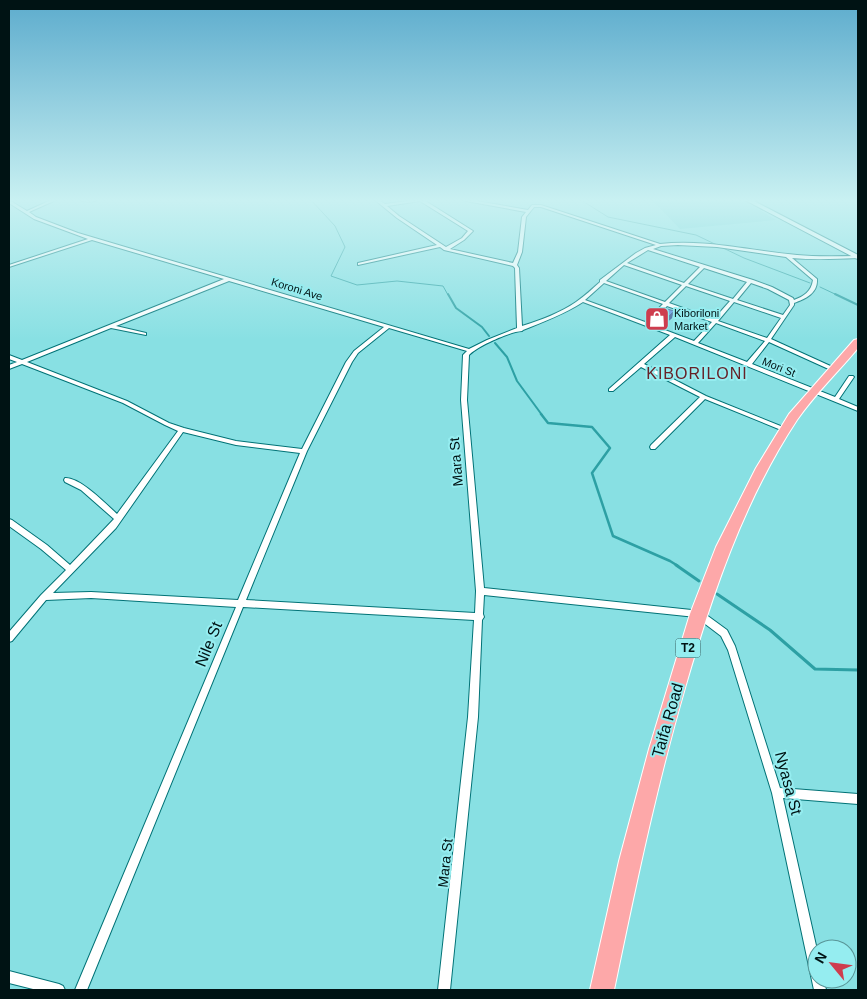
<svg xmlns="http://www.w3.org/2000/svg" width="867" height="999" font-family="Helvetica,sans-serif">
<rect width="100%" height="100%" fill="#88e0e3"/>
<path fill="#71d4d8" d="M 652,200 L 743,200 L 776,220 L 680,229 Z"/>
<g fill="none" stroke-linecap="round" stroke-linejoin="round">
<g stroke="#2da0a4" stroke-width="1">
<path d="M 311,200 L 335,226 L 345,247 L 331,276 L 357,285 L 397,281 L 443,286 L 448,295"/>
<path d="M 581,200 L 608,217 L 696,235 L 744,258 L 810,283"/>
<path d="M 820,287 L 837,295"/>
</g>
<g stroke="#2da0a4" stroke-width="2">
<path d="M 448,294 L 456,308 L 482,327 L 489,336"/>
<path d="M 835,294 L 858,305"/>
<path d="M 495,343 L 507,357 L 517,381 L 542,415"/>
</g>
<path stroke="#2da0a4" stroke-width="2.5" d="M 541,414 L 548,423 L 592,427 L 610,448 L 592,473 L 613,536 L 670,561 L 678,566"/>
<g stroke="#2da0a4" stroke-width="3">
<path d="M 676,565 L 699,581"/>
<path d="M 717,594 L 770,630 L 815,669 L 858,670"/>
</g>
<defs>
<g id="street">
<path d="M 9,200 L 27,211 L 51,200 L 56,200 L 29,212 L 36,217 L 78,233 L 469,349 L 487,340 L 517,328 L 515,268 L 513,266 L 444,250 L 440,247 L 358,265 L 358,263 L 437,245 L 397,218 L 375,200 L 379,200 L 385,204 L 415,200 L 424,200 L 473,231 L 464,240 L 450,249 L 513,263 L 518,252 L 522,217 L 526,212 L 466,201 L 464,200 L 471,200 L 528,210 L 532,205 L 541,205 L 660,244 C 706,239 751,251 797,255 C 817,257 838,256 858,256 L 858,258 C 836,259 814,260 792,258 L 817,279 C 818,293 806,299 794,303 L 794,305 L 771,339 L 837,369 L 837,371 L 833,371 L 769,342 L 752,364 L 835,397 L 849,376 L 853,376 L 854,377 L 839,399 L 858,407 L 858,411 L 675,337 L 644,364 L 706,396 L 788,429 L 789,430 L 786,432 L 705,399 L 655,449 L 651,449 L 650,447 L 651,445 L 700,397 L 641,367 L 613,391 L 609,391 L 609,389 L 670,335 L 583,302 C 565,314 543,322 523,330 L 522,331 C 509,332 478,346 469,355 L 467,400 L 484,588 L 701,611 L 727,630 L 735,646 L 780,788 L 858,794 L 858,804 L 783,798 L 817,950 L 817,979 L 824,979 L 826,990 L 814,990 L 772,793 L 728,650 L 721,636 L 696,617 L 484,595 L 483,614 L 484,617 L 482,620 L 478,717 L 450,990 L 438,990 L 468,717 L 474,620 L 243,607 L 87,990 L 75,990 L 236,607 L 91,598 L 46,600 L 12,641 L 9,642 L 9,632 L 41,595 L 66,570 L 41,549 L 9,526 L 9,519 L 12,520 L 47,545 L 70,565 L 114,519 L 81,490 L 65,482 L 64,480 L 65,478 C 80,477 106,504 117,514 L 178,431 L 165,425 L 123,403 L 22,364 L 9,369 L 9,365 L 17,362 L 9,359 L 9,355 L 22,360 L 224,279 L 92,240 L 9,267 L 9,265 L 88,239 L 34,219 L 9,203 ZM 420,201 L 468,231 L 462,238 L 446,247 L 399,216 L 387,206 ZM 534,207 L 541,207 L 656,245 L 645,248 L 636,253 L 600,280 L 600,282 C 592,289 585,296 576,302 C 560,313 541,320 522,326 L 519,268 L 517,265 L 522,252 L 526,217 ZM 678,245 L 717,247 L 786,257 L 813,280 C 811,292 804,296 794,300 L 793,298 L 772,287 L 753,280 L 653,249 L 661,246 ZM 648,250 L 700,267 L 684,283 L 627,263 ZM 624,265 L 682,285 L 665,302 L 606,281 ZM 704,268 L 747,282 L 733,299 L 688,284 ZM 229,281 L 384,327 L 354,351 L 346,362 L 302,449 L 236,441 L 184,428 L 169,423 L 127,401 L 27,362 L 111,328 L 146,335 L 146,333 L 116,326 ZM 604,283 L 663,304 L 645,322 L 585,300 ZM 751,283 L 768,289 L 789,300 L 790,305 L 783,315 L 737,300 ZM 686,286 L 730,301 L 714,319 L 669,303 ZM 734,302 L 781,318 L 767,338 L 718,321 ZM 667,306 L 712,322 L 694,341 L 649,324 ZM 716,323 L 765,341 L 747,362 L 698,343 ZM 389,328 L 467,351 L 463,355 L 461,400 L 476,591 L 475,613 L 246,600 L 307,451 L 352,362 L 358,353 ZM 183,432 L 236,445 L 300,453 L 238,600 L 91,592 L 53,593 L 116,528 Z"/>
<path d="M 80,200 L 97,200 C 93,202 84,202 80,200 Z"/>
<path d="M 9,971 L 59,984 L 63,986 L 65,990 L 37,990 L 9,983 Z"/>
</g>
<path id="secondary" d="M 745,200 L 752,200 L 858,255 L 858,259 L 855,258 Z"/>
<path id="highway" d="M 858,339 L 858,348 C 839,371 814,395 797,420 C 743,502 712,595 685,688 C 656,788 635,889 614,990 L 590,990 L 619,861 L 649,749 L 690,614 L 716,547 L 756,468 L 789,414 L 854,340 Z"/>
</defs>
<use href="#street" stroke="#017276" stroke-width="2"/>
<use href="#secondary" stroke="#017276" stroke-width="2"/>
<use href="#highway" stroke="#fff" stroke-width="2"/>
<use href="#street" fill="#fff" fill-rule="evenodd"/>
<use href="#secondary" fill="#fff" fill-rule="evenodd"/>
<use href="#highway" fill="#fda8a9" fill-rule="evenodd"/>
</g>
<path fill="#5983c2" d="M 656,315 L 672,318 L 664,325 L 654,322 Z"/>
<path fill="#486a9e" d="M 674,311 L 672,318 L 664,325 L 666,319 Z"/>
<path fill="#6798e2" stroke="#486a9e" d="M 664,308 L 674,311 L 666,319 L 656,315 Z"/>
<linearGradient id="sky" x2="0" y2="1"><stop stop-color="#5daccd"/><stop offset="0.59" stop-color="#c9f1f2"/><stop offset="1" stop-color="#c9f1f2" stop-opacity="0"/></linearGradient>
<rect width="867" height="340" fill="url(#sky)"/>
<defs>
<symbol id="shop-square" viewBox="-11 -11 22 22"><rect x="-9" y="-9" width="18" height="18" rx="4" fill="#ce3d4e" stroke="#95edf0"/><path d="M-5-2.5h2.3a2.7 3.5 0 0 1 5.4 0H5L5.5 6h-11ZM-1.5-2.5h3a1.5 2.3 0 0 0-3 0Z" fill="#fff"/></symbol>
</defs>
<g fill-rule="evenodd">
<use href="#shop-square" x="643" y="305" width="28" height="28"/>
</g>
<g text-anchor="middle" stroke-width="4" stroke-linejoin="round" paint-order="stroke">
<g font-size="11" fill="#001314" stroke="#95edf0">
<text transform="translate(297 289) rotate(17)" y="4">Koroni Ave</text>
<text transform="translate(779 367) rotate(22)" y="4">Mori St</text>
</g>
<g font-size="11" fill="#001314" stroke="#95edf0" text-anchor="start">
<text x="674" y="317">Kiboriloni<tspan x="674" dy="13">Market</tspan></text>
</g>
<rect fill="#95edf0" stroke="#2d5456" stroke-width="1" x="675.5" y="638.5" width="25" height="19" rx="4"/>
<g font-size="12" font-weight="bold" fill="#001314">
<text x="688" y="652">T2</text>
</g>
<g font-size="14" fill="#001314" stroke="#95edf0">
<text transform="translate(456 462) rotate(-95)" y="5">Mara St</text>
<text transform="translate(445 863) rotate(-84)" y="5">Mara St</text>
</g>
<g font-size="16" letter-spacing="1" fill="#662127" stroke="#95edf0">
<text x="697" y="379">KIBORILONI</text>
</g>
<g font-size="16" fill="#001314" stroke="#95edf0">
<text transform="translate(208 644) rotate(-68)" y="6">Nile St</text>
<text transform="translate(667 720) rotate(-74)" y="6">Taifa Road</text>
<text transform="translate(789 783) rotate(75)" y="6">Nyasa St</text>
</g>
</g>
<rect width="867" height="999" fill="none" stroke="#001314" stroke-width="20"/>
<g transform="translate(832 964) rotate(299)"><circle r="24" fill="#95edf0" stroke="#599698"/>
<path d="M0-4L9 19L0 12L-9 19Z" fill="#ce3d4e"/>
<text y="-8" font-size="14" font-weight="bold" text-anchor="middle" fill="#001314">N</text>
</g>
</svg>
